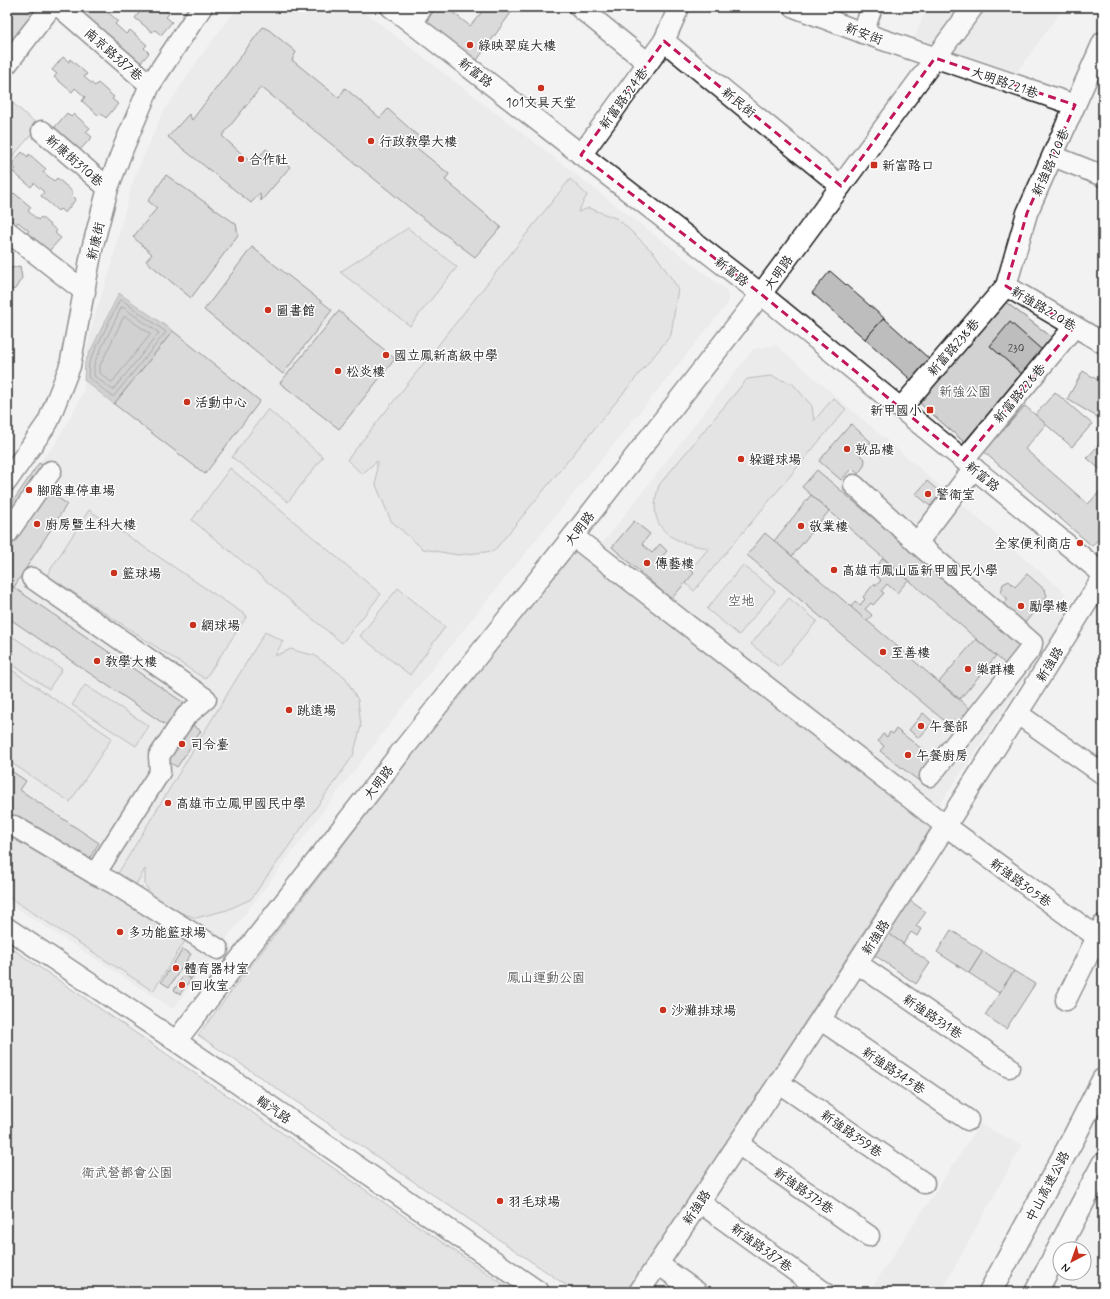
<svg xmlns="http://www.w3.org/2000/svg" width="1110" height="1299" font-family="Mynerve,'LXGW WenKai TC',sans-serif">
<rect width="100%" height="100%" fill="#f2f2f2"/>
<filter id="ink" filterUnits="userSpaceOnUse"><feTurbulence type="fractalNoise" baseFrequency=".025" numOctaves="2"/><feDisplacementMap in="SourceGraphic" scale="8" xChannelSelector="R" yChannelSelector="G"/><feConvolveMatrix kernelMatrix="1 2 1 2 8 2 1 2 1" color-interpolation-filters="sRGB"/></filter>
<g filter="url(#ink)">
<g fill="#e2e2e2">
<path d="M 238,7 L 358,7 L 726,290 L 729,302 L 464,629 L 405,704 L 173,1009 L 7,902 L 7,508 L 39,463 L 55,444 L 75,409 L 83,392 L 87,349 L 94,318 L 111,267 L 118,237 L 133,181 L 161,116 L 199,58 Z"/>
<path d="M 927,7 L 1064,7 L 1015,75 L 915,37 Z"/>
<path d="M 776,345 L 1065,593 L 1066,617 L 934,813 L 600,547 L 753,349 Z"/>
<path d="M 980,1124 L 1022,1145 L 941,1292 L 869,1292 Z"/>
</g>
<g fill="#d2d2d2" stroke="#777">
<path d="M 7,98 L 39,126 L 7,163 Z"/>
<path d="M 570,179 L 587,195 L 578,212 L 589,208 L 618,219 L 655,254 L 678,288 L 671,335 L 494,551 L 458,555 L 423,549 L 391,521 L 376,485 L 377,461 L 362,474 L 347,460 Z"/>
<path d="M 408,228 L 457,267 L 410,326 L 340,272 Z"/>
<path d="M 1003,300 L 1053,338 L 964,442 L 915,399 Z"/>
<path d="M 771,376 L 793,384 L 812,406 L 814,421 L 833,398 L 846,409 L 694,591 L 682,580 L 709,548 C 685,545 655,537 655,507 C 655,500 657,492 659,485 L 747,379 Z"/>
<path d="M 268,409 L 323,457 L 288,502 L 232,457 Z"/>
<path d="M 230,468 L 381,594 L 342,643 L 192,520 Z"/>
<path d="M 89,510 L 247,616 L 205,679 L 47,575 Z"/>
<path d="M 572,546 L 932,826 L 630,1292 L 576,1292 L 198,1035 Z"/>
<path d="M 743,565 L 775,591 L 739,635 L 707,609 Z"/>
<path d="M 398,588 L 445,627 L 410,675 L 360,636 Z"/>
<path d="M 789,598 L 817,621 L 779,667 L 751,644 Z"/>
<path d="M 265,632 L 283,641 L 275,656 L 291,649 L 300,652 L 314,655 L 345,677 L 358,700 L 361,726 L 353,756 L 251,899 L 227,910 L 196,918 L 175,911 L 154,898 L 145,885 L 145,869 L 135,886 L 117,875 Z"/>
<path d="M 7,633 L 62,669 L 49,689 L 7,661 Z"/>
<path d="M 7,667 L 112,738 L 70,802 L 7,760 Z"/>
<path d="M 85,685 L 149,726 L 136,746 L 72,705 Z"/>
<path d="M 13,832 L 187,938 L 153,991 L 7,896 L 7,841 Z"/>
<path d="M 7,945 L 515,1292 L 7,1292 Z"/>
</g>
<path fill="#a8a8a8" stroke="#707070" d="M 119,293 L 173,331 L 114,404 L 84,380 L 85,362 Z"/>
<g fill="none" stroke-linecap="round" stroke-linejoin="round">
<g stroke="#545454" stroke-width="1">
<path d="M 120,300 L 122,300 L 166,332 L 113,397 L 88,377 L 89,363 Z"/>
<path d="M 122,307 L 124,308 L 159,333 L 113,390 L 94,376 L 94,364 Z"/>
<path d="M 124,317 L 126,317 L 149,333 L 150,335 L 113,381 L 111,382 L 100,373 L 100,366 Z"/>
</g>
</g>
<g fill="#bdbdbd" stroke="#1c1c1c">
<path d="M 7,7 L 15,7 L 17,9 L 15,11 L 25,20 L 13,34 L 7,28 Z"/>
<path d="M 7,7 L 25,7 L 36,17 L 7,51 Z"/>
<path d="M 61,7 L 95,7 L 99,10 L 102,7 L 118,21 L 115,24 L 126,34 L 130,30 L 147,45 L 144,48 L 149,53 L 138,66 Z"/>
<path d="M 132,7 L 162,7 L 169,14 L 166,17 L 172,22 L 161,35 L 155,30 L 152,32 L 135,18 L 139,13 Z"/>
<path d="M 436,7 L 446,7 L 470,26 L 486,7 L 515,7 L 475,63 L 425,24 Z"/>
<path d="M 263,27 L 269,30 L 296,52 L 292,60 L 339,98 L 345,88 L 380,118 L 388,109 L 419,137 L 412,144 L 449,174 L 445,180 L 501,227 L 475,257 L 415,212 L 261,87 L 222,136 L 253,164 L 266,149 L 290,167 L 261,201 L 260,193 L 251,203 L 168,137 L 189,114 L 192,120 Z"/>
<path d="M 63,57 L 69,62 L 70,59 L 87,74 L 84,77 L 95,86 L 98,83 L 114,97 L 112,99 L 118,104 L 106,118 L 101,114 L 99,116 L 82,101 L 85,97 L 75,88 L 72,92 L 54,77 L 57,74 L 52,70 Z"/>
<path d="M 67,113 L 71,117 L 74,114 L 90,128 L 86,132 L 92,137 L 80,150 L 75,146 L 72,149 L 55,135 L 59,131 L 54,128 Z"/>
<path d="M 22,152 L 28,157 L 29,154 L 46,169 L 43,172 L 54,181 L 57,178 L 73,192 L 71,194 L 76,199 L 65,213 L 60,209 L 58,211 L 41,196 L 44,192 L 34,183 L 31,187 L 13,172 L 16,169 L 11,165 Z"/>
<path d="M 166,175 L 236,224 L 238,235 L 191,298 L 146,261 L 152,254 L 133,237 L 157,208 L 148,201 Z"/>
<path d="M 7,191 L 12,195 L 14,193 L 31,207 L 28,211 L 38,220 L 41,217 L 57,231 L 55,233 L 61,238 L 49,251 L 44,247 L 42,249 L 25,235 L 29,231 L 18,222 L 15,226 L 7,219 Z"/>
<path d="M 252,247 L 332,310 L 283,374 L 204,310 Z"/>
<path d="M 20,266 L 22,278 L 15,289 L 7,291 L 7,269 Z"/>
<path d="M 830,271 L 884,318 L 865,339 L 812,293 Z"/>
<path d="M 339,311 L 395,359 L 339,429 L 280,383 Z"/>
<path d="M 884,318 L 936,365 L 918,386 L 865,339 Z"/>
<path d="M 1010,322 L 1042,350 L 1022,374 L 990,346 Z"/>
<path d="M 173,331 L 260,401 L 205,474 L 114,404 Z"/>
<path d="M 1083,371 L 1103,383 L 1102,420 L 1067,399 Z"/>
<path d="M 1055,392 L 1092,424 L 1072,447 L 1035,415 Z"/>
<path d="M 1025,406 L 1046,424 L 1025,449 L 1088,504 L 1103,488 L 1103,534 L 1092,546 L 984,452 Z"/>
<path d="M 851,424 L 871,442 L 860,455 L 865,460 L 864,466 L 858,474 L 852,468 L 841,480 L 819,461 Z"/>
<path d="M 1103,440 L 1103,472 L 1087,458 Z"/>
<path d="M 39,463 L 51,471 L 7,534 L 7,510 Z"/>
<path d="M 817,470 L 1027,650 L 1011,669 L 802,487 Z"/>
<path d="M 927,481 L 941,493 L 930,506 L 916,494 Z"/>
<path d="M 44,488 L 67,504 L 14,587 L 7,583 L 7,544 Z"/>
<path d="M 811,495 L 829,511 L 792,556 L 774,541 Z"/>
<path d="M 634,521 L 650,534 L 642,544 L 652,553 L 660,544 L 667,551 L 659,560 L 668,567 L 676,558 L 694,573 L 671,599 L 612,547 Z"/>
<path d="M 765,533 L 976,714 L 960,734 L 747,555 Z"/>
<path d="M 883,558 L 908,580 L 897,593 L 887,584 L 881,591 L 884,593 L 873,605 L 871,603 L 865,609 L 872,615 L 867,621 L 851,607 L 855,601 L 860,605 L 865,599 L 863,597 L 874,584 L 876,586 L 881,580 L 872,572 Z"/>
<path d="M 1027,574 L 1045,590 L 1047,596 L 1019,630 L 998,612 L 1008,599 L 1001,593 L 1003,584 L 1009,581 L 1015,587 Z"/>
<path d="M 7,583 L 187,705 L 170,728 L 7,617 Z"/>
<path d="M 976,639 L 996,656 L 960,699 L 939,682 Z"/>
<path d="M 923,713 L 933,722 L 919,738 L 909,730 Z"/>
<path d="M 187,721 L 201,731 L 177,767 L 163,758 Z"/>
<path d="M 896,729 L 935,759 L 919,781 L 880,751 L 884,746 L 878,741 L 883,734 L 887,737 L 890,732 L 893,734 Z"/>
<path d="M 7,768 L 26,781 L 20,790 L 99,843 L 84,867 L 7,816 Z"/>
<path d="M 906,898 L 926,912 L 916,926 L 921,929 L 917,936 L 911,932 L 903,944 L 884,930 Z"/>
<path d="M 884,930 L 930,963 L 916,984 L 876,956 L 872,944 Z"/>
<path d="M 951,930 L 983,951 L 969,973 L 937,952 Z"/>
<path d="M 183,949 L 191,954 L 169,987 L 161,982 Z"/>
<path d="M 983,951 L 1014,971 L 999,993 L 969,973 Z"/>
<path d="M 192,963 L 199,967 L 191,979 L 184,975 Z"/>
<path d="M 1014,971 L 1035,984 L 1006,1029 L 985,1015 Z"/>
<path d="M 184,975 L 191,979 L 180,994 L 174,990 Z"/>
</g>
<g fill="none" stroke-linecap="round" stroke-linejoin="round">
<defs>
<g id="minor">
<path d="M 60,7 L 150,85"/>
<path d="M 391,7 L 761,294 L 1103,574"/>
<path d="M 579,7 L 648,63"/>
<path d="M 679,7 L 664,41 L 841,186"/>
<path d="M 794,7 L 863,33 L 1075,105"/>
<path d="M 412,22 L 422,7"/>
<path d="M 863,33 L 872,7"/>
<path d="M 7,64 L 51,7"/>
<path d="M 42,131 L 108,188"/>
<path d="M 581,155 L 664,41"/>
<path d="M 1053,156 L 1103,176"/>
<path d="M 7,231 L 85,292"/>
<path d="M 1006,286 L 1103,343"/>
<path d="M 901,408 L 1006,286 L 1027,213 L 1103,42"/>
<path d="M 964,460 L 1074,327"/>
<path d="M 7,481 L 48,422 L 70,366 L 92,249 L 108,188 L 124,146 L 150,85 L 202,7"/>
<path d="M 854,485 L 917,543 L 1032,643 L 1031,648 L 930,776"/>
<path d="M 7,534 L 51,471"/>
<path d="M 573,536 L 946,826 L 1097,937"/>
<path d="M 917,543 L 974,468"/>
<path d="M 32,578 L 206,699 L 186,716 L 159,756 L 160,772 L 95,874"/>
<path d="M 1018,714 L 1103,774"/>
<path d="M 7,828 L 14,826 L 95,874 L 113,883 L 218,949"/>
<path d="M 7,928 L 176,1041 L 539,1292"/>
<path d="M 858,964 L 1009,1067"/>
<path d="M 1066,1000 L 1103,925"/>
<path d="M 821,1020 L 968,1120"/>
<path d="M 176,1041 L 401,752 L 573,536 L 761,294 L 973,7"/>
<path d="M 779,1083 L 924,1183"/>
<path d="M 738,1144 L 869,1236"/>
<path d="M 699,1202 L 824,1292"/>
<path d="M 658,1264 L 697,1292"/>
<path d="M 639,1292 C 798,1056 953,818 1103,577"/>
</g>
<g id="highway">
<path d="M 990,1292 L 1074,1137 L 1103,1080"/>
<path d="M 1036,1292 L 1103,1164"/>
</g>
</defs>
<use href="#minor" stroke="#1c1c1c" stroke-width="23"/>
<use href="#highway" stroke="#1c1c1c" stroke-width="25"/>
<use href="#minor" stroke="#fff" stroke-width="20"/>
<use href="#highway" stroke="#fff" stroke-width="22"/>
</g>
</g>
<path d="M0 0H1110V1299H0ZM 664,41 L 841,186 L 935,58 L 1075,105 L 1027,213 L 1006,286 L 1074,327 L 964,460 L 761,294 L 581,155 Z" fill="#f2f2f2" fill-opacity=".55" fill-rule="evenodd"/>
<path fill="none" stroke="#c2185b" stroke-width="3" stroke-dasharray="8 5" stroke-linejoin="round" d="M 664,41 L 841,186 L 935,58 L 1075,105 L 1027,213 L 1006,286 L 1074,327 L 964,460 L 761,294 L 581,155 Z"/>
<g fill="#c8321e" stroke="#fff" stroke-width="1.5">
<circle cx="470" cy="45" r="4"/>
<circle cx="541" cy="88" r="4"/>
<circle cx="371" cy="141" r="4"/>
<circle cx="241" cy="159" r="4"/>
<rect x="870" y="161" width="8" height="8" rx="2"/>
<circle cx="268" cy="310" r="4"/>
<circle cx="386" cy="355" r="4"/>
<circle cx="338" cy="371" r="4"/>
<circle cx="187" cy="402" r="4"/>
<rect x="926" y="406" width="8" height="8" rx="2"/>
<circle cx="847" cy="449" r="4"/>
<circle cx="741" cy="459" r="4"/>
<circle cx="29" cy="490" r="4"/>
<circle cx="928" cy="494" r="4"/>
<circle cx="37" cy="524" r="4"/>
<circle cx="801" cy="526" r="4"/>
<circle cx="1080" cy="543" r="4"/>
<circle cx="647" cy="563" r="4"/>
<circle cx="834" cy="570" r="4"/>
<circle cx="114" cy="573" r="4"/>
<circle cx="1021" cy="606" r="4"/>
<circle cx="193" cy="625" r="4"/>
<circle cx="883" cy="652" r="4"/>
<circle cx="97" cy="661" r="4"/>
<circle cx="968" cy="669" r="4"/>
<circle cx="289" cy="710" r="4"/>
<circle cx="921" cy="726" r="4"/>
<circle cx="182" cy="744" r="4"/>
<circle cx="908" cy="755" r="4"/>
<circle cx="168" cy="803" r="4"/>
<circle cx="120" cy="932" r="4"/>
<circle cx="176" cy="968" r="4"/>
<circle cx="182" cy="985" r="4"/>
<circle cx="663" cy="1010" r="4"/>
<circle cx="500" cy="1201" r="4"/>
</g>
<g text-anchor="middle" stroke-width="3" stroke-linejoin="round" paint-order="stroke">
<g font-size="11" fill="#444">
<text x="1016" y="352">230</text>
</g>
<g font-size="13" fill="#1c1c1c" stroke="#fff">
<text transform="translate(864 33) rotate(20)" y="5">新安街</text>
<text transform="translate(114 54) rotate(41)" y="5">南京路387巷</text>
<text transform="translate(476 72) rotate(38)" y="5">新富路</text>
<text transform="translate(1005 82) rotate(19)" y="5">大明路221巷</text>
<text transform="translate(623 98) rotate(-54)" y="5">新富路324巷</text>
<text transform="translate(739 102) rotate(39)" y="5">新民街</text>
<text transform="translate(75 160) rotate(41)" y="5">新康街310巷</text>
<text transform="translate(1050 162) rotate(-66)" y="5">新強路120巷</text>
<text transform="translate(95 241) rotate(-77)" y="5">新康街</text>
<text transform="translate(732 271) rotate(38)" y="5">新富路</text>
<text transform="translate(778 272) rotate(-54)" y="5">大明路</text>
<text transform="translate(1044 308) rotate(31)" y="5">新強路220巷</text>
<text transform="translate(953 347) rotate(-49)" y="5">新富路238巷</text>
<text transform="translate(1019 393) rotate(-50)" y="5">新富路228巷</text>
<text transform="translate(983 476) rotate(39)" y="5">新富路</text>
<text transform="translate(579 528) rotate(-52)" y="5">大明路</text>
<text transform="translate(1049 664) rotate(-58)" y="5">新強路</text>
<text transform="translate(378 782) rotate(-52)" y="5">大明路</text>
<text transform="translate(1021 882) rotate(36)" y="5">新強路305巷</text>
<text transform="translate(875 937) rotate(-57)" y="5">新強路</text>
<text transform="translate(933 1016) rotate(34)" y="5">新強路331巷</text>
<text transform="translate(894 1070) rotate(34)" y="5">新強路345巷</text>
<text transform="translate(274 1109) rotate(35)" y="5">輜汽路</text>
<text transform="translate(852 1133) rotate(35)" y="5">新強路359巷</text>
<text transform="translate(1047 1186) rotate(-62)" y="5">中山高速公路</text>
<text transform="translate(804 1190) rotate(35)" y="5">新強路373巷</text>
<text transform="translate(696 1207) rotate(-56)" y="5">新強路</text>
<text transform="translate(762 1247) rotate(36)" y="5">新強路387巷</text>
</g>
<g font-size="13" fill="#1c1c1c" stroke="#fff" text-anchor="start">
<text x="478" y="50">綠映翠庭大樓</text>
<text x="541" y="107" text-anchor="middle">101文具天堂</text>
<text x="379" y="146">行政教學大樓</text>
<text x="249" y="164">合作社</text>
<text x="882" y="170">新富路口</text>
<text x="276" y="315">圖書館</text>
<text x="394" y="360">國立鳳新高級中學</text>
<text x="346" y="376">松炎樓</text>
<text x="195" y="407">活動中心</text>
<text x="922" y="415" text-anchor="end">新甲國小</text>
<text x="855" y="454">敦品樓</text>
<text x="749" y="464">躲避球場</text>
<text x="37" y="495">腳踏車停車場</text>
<text x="936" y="499">警衛室</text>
<text x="45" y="529">廚房暨生科大樓</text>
<text x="809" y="531">敬業樓</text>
<text x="1072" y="548" text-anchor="end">全家便利商店</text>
<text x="655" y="568">傳藝樓</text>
<text x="842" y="575">高雄市鳳山區新甲國民小學</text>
<text x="122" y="578">籃球場</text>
<text x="1029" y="611">勵學樓</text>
<text x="201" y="630">網球場</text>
<text x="891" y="657">至善樓</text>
<text x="105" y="666">教學大樓</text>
<text x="976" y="674">樂群樓</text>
<text x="297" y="715">跳遠場</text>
<text x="929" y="731">午餐部</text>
<text x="190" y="749">司令臺</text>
<text x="916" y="760">午餐廚房</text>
<text x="176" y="808">高雄市立鳳甲國民中學</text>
<text x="128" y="937">多功能籃球場</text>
<text x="184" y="973">體育器材室</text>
<text x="190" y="990">回收室</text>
<text x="671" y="1015">沙灘排球場</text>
<text x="508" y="1206">羽毛球場</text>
</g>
<g font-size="13" fill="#5c5c5c" stroke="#fff">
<text x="965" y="396">新強公園</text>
<text x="741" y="605">空地</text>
<text x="546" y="982">鳳山運動公園</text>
<text x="127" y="1177">衛武營都會公園</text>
</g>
</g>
<rect width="1110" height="1299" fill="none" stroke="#fff" stroke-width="24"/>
<rect x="12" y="12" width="1086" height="1275" fill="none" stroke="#1c1c1c" stroke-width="1.5" filter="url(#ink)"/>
<g transform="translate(1072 1261) rotate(221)"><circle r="19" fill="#ffffff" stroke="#a4a4a4"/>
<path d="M0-3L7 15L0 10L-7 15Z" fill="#c8321e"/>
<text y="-6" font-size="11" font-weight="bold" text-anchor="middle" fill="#1c1c1c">N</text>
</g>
</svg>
